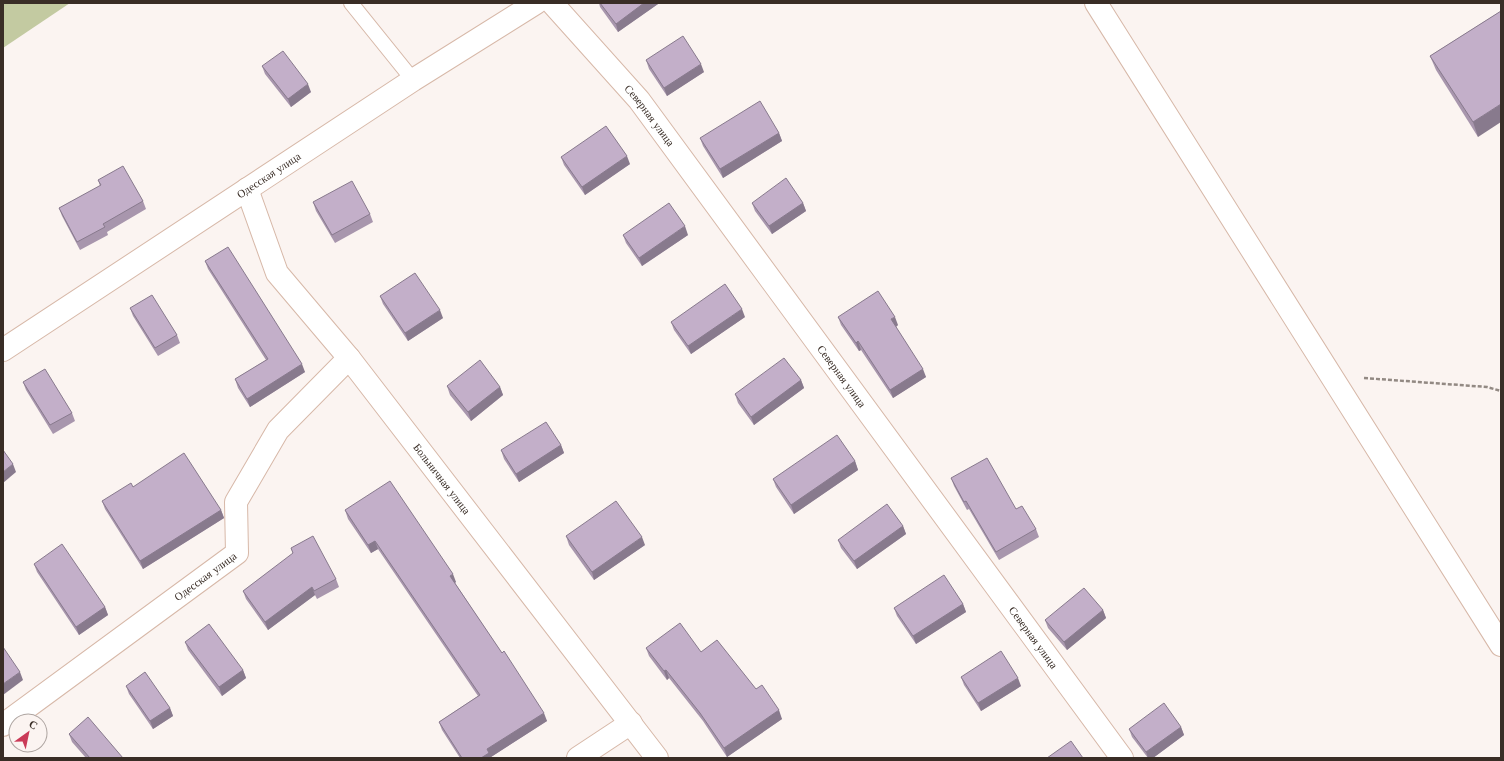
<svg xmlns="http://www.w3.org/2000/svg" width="1504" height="761" font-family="'Libre Baskerville',serif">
<rect width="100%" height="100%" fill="#fbf4f1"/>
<path fill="#c3caa1" d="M 3,3 L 70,3 L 3,48 Z"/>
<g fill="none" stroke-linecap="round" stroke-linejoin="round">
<defs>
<path id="service" d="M 351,3 L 413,80"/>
<g id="minor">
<path id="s1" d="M 552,3 L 639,100 L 1122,758"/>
<path d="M 1096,3 L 1501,645"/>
<path id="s2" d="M 247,189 L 277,273 L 349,358 L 657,758"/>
<path id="s3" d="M 3,350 L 413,80 L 536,3"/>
<path id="s4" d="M 3,725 L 237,553 L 236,502 L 278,430 L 349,358"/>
<path d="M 578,758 L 631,723"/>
</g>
</defs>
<use href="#service" stroke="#d7b8a8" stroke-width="16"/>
<use href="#minor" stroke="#d7b8a8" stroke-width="24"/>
<path stroke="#928983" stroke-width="2.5" stroke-dasharray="4 2" stroke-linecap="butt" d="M 1364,378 L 1487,387 L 1501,391"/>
<use href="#service" stroke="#fff" stroke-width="14"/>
<use href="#minor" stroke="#fff" stroke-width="22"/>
</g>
<g fill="#a896ad">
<path d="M 599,3 L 657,3 L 658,4 L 618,32 L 600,7 Z"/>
<path d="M 1501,11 L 1478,137 L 1436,70 L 1430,56 Z"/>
<path d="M 646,60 L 704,72 L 667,96 L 649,69 Z"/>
<path d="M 262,66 L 311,92 L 291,107 L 265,74 Z"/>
<path d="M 779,133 L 782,141 L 723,178 L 703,146 L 700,138 Z"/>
<path d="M 561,157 L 630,164 L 585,195 L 564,165 Z"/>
<path d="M 98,180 L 143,201 L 146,209 L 107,232 L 108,235 L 80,250 L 62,216 L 59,208 L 100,186 Z"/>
<path d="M 313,202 L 370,214 L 373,222 L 335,243 L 316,211 Z"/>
<path d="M 752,203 L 803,203 L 806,211 L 772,234 L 755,211 Z"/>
<path d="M 623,235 L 688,235 L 642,266 L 626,243 Z"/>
<path d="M 205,261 L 305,372 L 250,407 L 238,388 L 235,379 L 266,360 L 208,269 Z"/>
<path d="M 380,296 L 443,318 L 408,341 L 383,304 Z"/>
<path d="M 130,308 L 177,335 L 180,343 L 158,356 L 133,316 Z"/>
<path d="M 745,317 L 691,354 L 674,330 L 671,322 Z"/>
<path d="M 838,317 L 898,325 L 896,327 L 926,377 L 893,398 L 861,350 L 859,351 L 841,325 Z"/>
<path d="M 801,380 L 804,388 L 754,425 L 738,403 L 735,394 Z"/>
<path d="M 23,382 L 72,413 L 75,421 L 53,434 L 26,390 Z"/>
<path d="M 447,386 L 500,387 L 503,395 L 471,421 L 450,395 Z"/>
<path d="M 561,445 L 564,453 L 519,482 L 504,459 L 501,450 Z"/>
<path d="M 855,461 L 858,470 L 794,514 L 776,487 L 773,479 Z"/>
<path d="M 951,478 L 1016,509 L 1036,529 L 1039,537 L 999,560 L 969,509 L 967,510 L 954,486 Z"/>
<path d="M 133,487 L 221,510 L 224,518 L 143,569 L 105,509 L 102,501 Z"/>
<path d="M 345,510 L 456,582 L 455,583 L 547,721 L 491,757 L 491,758 L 460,758 L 442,730 L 439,722 L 478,696 L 378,549 L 371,553 L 348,519 Z"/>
<path d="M 903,526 L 906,534 L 857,569 L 841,548 L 838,540 Z"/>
<path d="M 566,536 L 645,545 L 594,580 L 569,545 Z"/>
<path d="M 291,548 L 336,579 L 339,587 L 317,599 L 315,595 L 268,630 L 246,599 L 243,591 L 293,554 Z"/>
<path d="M 34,564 L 105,607 L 108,615 L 79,635 L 37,572 Z"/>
<path d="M 963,604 L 966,612 L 916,644 L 897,616 L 894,608 Z"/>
<path d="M 1103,610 L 1106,618 L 1067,650 L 1048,628 L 1045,620 Z"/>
<path d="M 185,642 L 243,670 L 246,678 L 222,696 L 188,650 Z"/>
<path d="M 646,648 L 701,652 L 756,689 L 782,719 L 727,757 L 703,721 L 669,678 L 667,680 L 649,656 Z"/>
<path d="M 961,677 L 1021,686 L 981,711 L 964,685 Z"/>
<path d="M 126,686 L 170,708 L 173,716 L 153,729 L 129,694 Z"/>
<path d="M 1181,727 L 1184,735 L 1153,758 L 1148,758 L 1132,737 L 1129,729 Z"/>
<path d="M 69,734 L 123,758 L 86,758 L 72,742 Z"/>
</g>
<g fill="#887a8d">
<path d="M 644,3 L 657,3 L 658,4 L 618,32 L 616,24 Z"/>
<path d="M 701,64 L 704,72 L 667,96 L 664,88 Z"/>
<path d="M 308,84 L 311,92 L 291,107 L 288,99 Z"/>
<path d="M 1501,104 L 1501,122 L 1478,137 L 1473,122 Z"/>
<path d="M 779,133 L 782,141 L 723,178 L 720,169 Z"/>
<path d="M 627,156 L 630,164 L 585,195 L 582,187 Z"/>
<path d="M 803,203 L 806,211 L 772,234 L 769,226 Z"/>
<path d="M 685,226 L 688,235 L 642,266 L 639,258 Z"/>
<path d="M 742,309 L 745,317 L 691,354 L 688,346 Z"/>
<path d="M 440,310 L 443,318 L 408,341 L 405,333 Z"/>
<path d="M 895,317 L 898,325 L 894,328 L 891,319 Z"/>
<path d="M 858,341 L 861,350 L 859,351 L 856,343 Z"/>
<path d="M 302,364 L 305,372 L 250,407 L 247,399 Z"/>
<path d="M 923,369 L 926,377 L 893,398 L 890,390 Z"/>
<path d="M 801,380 L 804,388 L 754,425 L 751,417 Z"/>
<path d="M 500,387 L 503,395 L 471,421 L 468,412 Z"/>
<path d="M 561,445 L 564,453 L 519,482 L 516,474 Z"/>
<path d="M 855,461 L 858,470 L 794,514 L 791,505 Z"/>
<path d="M 13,464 L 16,472 L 3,483 L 3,472 Z"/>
<path d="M 221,510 L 224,518 L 143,569 L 140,561 Z"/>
<path d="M 903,526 L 906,534 L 857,569 L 854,561 Z"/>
<path d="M 642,537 L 645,545 L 594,580 L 592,572 Z"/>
<path d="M 375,541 L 378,549 L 371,553 L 368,545 Z"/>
<path d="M 453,574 L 456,582 L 453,584 L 450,576 Z"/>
<path d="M 312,587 L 315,595 L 268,630 L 265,622 Z"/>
<path d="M 963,604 L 966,612 L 916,644 L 913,636 Z"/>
<path d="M 105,607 L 108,615 L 79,635 L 76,627 Z"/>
<path d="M 1103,610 L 1106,618 L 1067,650 L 1064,642 Z"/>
<path d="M 243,670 L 246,678 L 222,696 L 219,687 Z"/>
<path d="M 666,670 L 669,678 L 667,680 L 664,671 Z"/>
<path d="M 20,672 L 23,680 L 3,695 L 3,684 Z"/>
<path d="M 1018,678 L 1021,686 L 981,711 L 978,703 Z"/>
<path d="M 170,708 L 173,716 L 153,729 L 150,721 Z"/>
<path d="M 779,710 L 782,719 L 727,757 L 724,748 Z"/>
<path d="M 544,713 L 547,721 L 491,757 L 491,758 L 481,758 L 487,749 Z"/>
<path d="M 1181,727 L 1184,735 L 1153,758 L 1148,758 L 1146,752 Z"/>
</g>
<g fill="#c3afc9" stroke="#887a8d">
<path d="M 600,3 L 644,3 L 616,24 Z"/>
<path d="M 1501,11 L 1501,104 L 1473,122 L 1430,56 Z"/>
<path d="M 683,36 L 701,64 L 664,88 L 646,60 Z"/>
<path d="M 283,51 L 308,84 L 288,99 L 262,66 Z"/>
<path d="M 760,101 L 779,133 L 720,169 L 700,138 Z"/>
<path d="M 606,126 L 627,156 L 582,187 L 561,157 Z"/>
<path d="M 123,166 L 143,201 L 103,224 L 105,227 L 77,242 L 59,208 L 101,185 L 98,180 Z"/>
<path d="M 786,178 L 803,203 L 769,226 L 752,203 Z"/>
<path d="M 352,181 L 370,214 L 332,235 L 313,202 Z"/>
<path d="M 669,203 L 685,226 L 639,258 L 623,235 Z"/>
<path d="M 228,247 L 302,364 L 247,399 L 235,379 L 268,359 L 205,261 Z"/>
<path d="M 415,273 L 440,310 L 405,333 L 380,296 Z"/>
<path d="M 725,284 L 742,309 L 688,346 L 671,322 Z"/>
<path d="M 878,291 L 895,317 L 891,319 L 923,369 L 890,390 L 858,341 L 856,343 L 838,317 Z"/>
<path d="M 152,295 L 177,335 L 155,348 L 130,308 Z"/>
<path d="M 784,358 L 801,380 L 751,417 L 735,394 Z"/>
<path d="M 480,360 L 500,387 L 468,412 L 447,386 Z"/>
<path d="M 45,369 L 72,413 L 50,425 L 23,382 Z"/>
<path d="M 546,422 L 561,445 L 516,474 L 501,450 Z"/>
<path d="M 837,435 L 855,461 L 791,505 L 773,479 Z"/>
<path d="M 3,450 L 13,464 L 3,472 Z"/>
<path d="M 184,453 L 221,510 L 140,561 L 102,501 L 131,483 L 133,487 Z"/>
<path d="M 987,458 L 1016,509 L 1022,506 L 1036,529 L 996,552 L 966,501 L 964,502 L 951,478 Z"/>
<path d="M 390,481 L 453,574 L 450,576 L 502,653 L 504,651 L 544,713 L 487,749 L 489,753 L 481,758 L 462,758 L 439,722 L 480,695 L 375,541 L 368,545 L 345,510 Z"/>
<path d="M 616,501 L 642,537 L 592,572 L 566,536 Z"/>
<path d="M 887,504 L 903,526 L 854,561 L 838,540 Z"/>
<path d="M 313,536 L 336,579 L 314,591 L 312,587 L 265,622 L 243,591 L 293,553 L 291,548 Z"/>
<path d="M 62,544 L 105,607 L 76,627 L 34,564 Z"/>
<path d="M 944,575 L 963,604 L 913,636 L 894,608 Z"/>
<path d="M 1084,588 L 1103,610 L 1064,642 L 1045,620 Z"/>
<path d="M 680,623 L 701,652 L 717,640 L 756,689 L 762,685 L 779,710 L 724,748 L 700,713 L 666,670 L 664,671 L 646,648 Z"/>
<path d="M 209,624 L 243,670 L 219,687 L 185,642 Z"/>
<path d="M 3,647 L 20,672 L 3,684 Z"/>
<path d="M 1001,651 L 1018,678 L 978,703 L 961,677 Z"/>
<path d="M 145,672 L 170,708 L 150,721 L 126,686 Z"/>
<path d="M 1164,703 L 1181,727 L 1146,752 L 1129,729 Z"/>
<path d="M 88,717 L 123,758 L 90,758 L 69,734 Z"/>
<path d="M 1071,741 L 1083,758 L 1047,758 Z"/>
</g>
<g text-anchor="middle" stroke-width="3.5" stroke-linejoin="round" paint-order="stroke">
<g font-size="11" fill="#392d26" stroke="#fbf4f1">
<text dy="4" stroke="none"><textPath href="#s1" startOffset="149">Северная улица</textPath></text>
<text dy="4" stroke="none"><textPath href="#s3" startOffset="318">Одесская улица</textPath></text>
<text dy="4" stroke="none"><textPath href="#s1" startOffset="473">Северная улица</textPath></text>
<text dy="4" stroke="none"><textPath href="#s2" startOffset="353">Больничная улица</textPath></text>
<text dy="4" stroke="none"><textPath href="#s4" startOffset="251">Одесская улица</textPath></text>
<text dy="4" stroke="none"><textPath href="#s1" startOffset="797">Северная улица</textPath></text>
</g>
</g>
<rect width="1504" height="761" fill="none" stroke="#392d26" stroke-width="8"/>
<g transform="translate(28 733) rotate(33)"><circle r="19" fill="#fbf4f1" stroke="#ada4a0"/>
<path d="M0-3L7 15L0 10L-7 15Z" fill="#ca3a57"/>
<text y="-6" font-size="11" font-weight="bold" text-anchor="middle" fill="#392d26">С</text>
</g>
</svg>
